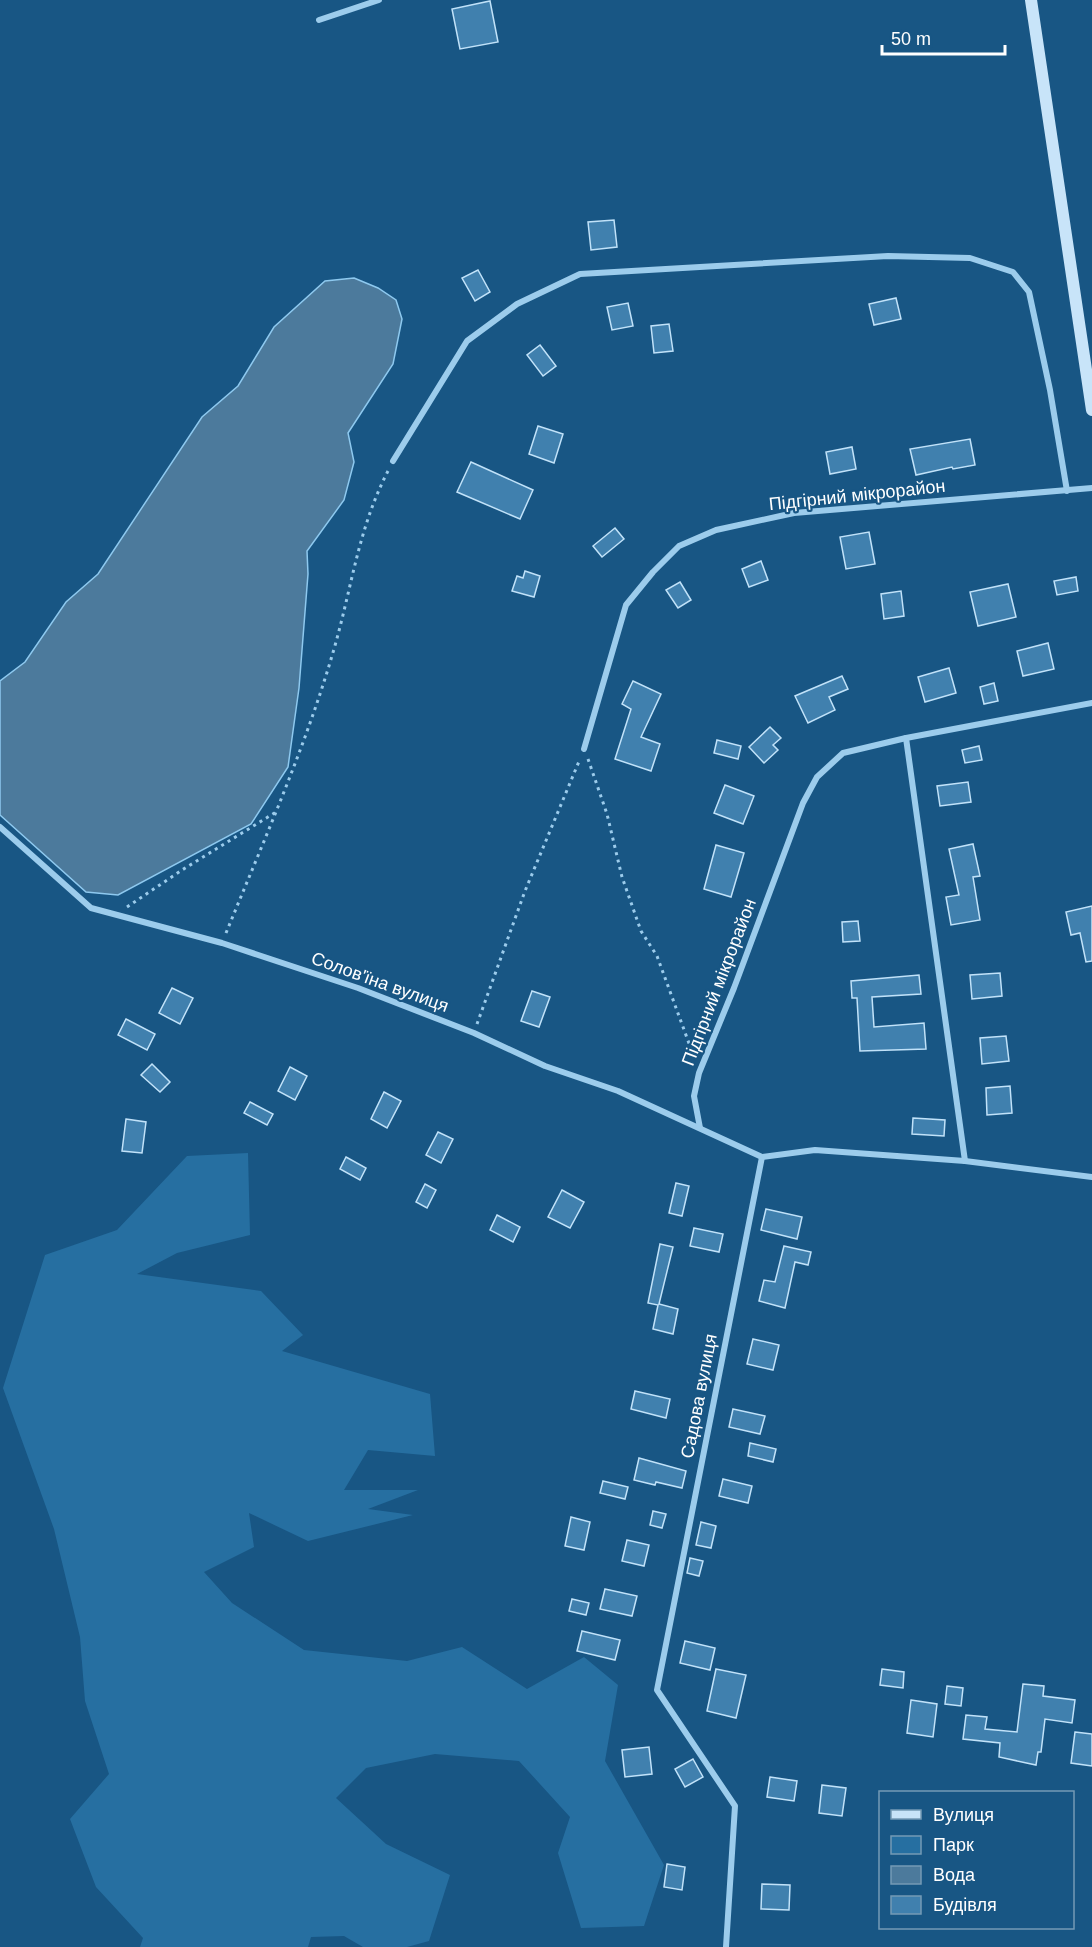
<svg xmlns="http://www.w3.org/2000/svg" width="1092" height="1947" font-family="Helvetica,sans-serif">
<rect width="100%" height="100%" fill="#185684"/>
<path fill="#266fa1" d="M 248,1153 L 250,1235 L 177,1253 L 137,1274 L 261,1291 L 303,1335 L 282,1351 L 430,1394 L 435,1456 L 368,1450 L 344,1490 L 418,1490 L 368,1509 L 413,1515 L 308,1541 L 249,1513 L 254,1547 L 204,1572 L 232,1603 L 304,1650 L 407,1661 L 462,1647 L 527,1689 L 584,1657 L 618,1685 L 605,1761 L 664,1865 L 644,1926 L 581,1928 L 558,1853 L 570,1817 L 519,1761 L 435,1754 L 366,1768 L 336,1798 L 386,1844 L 450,1875 L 429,1941 L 407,1947 L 363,1947 L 344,1936 L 311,1937 L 308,1947 L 140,1947 L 143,1938 L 96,1887 L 70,1819 L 109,1774 L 85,1701 L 80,1637 L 54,1529 L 3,1388 L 45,1255 L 117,1230 L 187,1156 Z"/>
<path fill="#4c7a9c" stroke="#8ec9ef" stroke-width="1.5" d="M 354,278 L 378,288 L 396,300 L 402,319 L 393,364 L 348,433 L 354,462 L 344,500 L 307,551 L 308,574 L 299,688 L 288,767 L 251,824 L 118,895 L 86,892 L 0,815 L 0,681 L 25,662 L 66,602 L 98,574 L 202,417 L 238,386 L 274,327 L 325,281 Z"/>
<g fill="#4080ae" stroke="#c1e2f9" stroke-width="1.5">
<path d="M 490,1 L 498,42 L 460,49 L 452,9 Z"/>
<path d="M 614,220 L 617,247 L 591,250 L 588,222 Z"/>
<path d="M 478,270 L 490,292 L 475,301 L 462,278 Z"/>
<path d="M 896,298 L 901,319 L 874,325 L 869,304 Z"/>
<path d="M 628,303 L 633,326 L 612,330 L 607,307 Z"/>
<path d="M 669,324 L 673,351 L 654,353 L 651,326 Z"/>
<path d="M 540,345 L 556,366 L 543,376 L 527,355 Z"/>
<path d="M 538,426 L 563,434 L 554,463 L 529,454 Z"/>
<path d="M 970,439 L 975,465 L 953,469 L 952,467 L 916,475 L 910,449 Z"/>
<path d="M 852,447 L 856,469 L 830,474 L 826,452 Z"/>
<path d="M 471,462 L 533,490 L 520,519 L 457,492 Z"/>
<path d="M 615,528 L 624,539 L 602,557 L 593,546 Z"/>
<path d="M 869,532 L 875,564 L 846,569 L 840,537 Z"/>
<path d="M 761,561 L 768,580 L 749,587 L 742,569 Z"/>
<path d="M 525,571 L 540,576 L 534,597 L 512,591 L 517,576 L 523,578 Z"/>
<path d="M 1076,577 L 1078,591 L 1057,595 L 1054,581 Z"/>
<path d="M 680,582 L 691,600 L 678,608 L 666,590 Z"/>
<path d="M 1008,584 L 1016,617 L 978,626 L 970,592 Z"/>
<path d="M 901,591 L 904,616 L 884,619 L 881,594 Z"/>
<path d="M 1048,643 L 1054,669 L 1023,676 L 1017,651 Z"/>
<path d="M 949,668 L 956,693 L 925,702 L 918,677 Z"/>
<path d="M 842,676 L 848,689 L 829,697 L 835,710 L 808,723 L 795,696 Z"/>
<path d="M 633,681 L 661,694 L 641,737 L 660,744 L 651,771 L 615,759 L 631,709 L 622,704 Z"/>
<path d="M 994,683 L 998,701 L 984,704 L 980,687 Z"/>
<path d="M 770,727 L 781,738 L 773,745 L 778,750 L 764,763 L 749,747 Z"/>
<path d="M 717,740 L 741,746 L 738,759 L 714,753 Z"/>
<path d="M 979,746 L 982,760 L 965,763 L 962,750 Z"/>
<path d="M 968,782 L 971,802 L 940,806 L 937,786 Z"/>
<path d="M 725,785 L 754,796 L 743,824 L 714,813 Z"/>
<path d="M 973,844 L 980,876 L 973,877 L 980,920 L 951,925 L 946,897 L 959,895 L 949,849 Z"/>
<path d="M 716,845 L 744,853 L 731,897 L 704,889 Z"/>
<path d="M 1092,906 L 1092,961 L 1086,962 L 1080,933 L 1071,935 L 1066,912 Z"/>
<path d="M 858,921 L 860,941 L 843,942 L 842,922 Z"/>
<path d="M 1000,973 L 1002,996 L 972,999 L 970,975 Z"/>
<path d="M 919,975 L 921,994 L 872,997 L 874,1027 L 924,1023 L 926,1049 L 860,1051 L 857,998 L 852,998 L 851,981 Z"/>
<path d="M 172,988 L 193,998 L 180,1024 L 159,1013 Z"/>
<path d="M 532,991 L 550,997 L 539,1027 L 521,1021 Z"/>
<path d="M 126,1019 L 155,1034 L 147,1050 L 118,1035 Z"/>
<path d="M 1006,1036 L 1009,1061 L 982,1064 L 980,1038 Z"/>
<path d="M 152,1064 L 170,1082 L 160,1092 L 141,1075 Z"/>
<path d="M 290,1067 L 307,1076 L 295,1100 L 278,1091 Z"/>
<path d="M 1010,1086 L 1012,1113 L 987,1115 L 986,1088 Z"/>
<path d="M 384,1092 L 401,1101 L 387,1128 L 371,1119 Z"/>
<path d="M 250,1102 L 273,1114 L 267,1125 L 244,1113 Z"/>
<path d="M 913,1118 L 945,1120 L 944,1136 L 912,1134 Z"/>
<path d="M 126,1119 L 146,1122 L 142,1153 L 122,1151 Z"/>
<path d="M 438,1132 L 453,1139 L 441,1163 L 426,1155 Z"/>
<path d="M 346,1157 L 366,1168 L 360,1180 L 340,1169 Z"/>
<path d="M 676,1183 L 689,1186 L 682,1216 L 669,1213 Z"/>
<path d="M 425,1184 L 436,1190 L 427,1208 L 416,1202 Z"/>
<path d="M 562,1190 L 584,1202 L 570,1228 L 548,1217 Z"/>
<path d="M 766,1209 L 802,1217 L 797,1239 L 761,1230 Z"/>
<path d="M 497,1215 L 520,1227 L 513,1242 L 490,1230 Z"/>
<path d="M 694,1228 L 723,1234 L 719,1252 L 690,1246 Z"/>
<path d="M 660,1244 L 673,1247 L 659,1304 L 678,1309 L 673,1334 L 653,1329 L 658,1305 L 648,1303 Z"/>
<path d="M 784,1246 L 811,1252 L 808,1265 L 795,1262 L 785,1308 L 759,1301 L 764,1280 L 775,1282 Z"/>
<path d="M 753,1339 L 779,1345 L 773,1370 L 747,1364 Z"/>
<path d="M 635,1391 L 670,1399 L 666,1418 L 631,1409 Z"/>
<path d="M 733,1409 L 765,1416 L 760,1434 L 729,1427 Z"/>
<path d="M 750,1443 L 776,1449 L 773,1462 L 748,1456 Z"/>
<path d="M 639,1458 L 686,1471 L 682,1488 L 656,1482 L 655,1485 L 634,1480 Z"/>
<path d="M 723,1479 L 752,1486 L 748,1503 L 719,1496 Z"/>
<path d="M 603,1481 L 628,1487 L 625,1499 L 600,1493 Z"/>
<path d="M 653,1511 L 666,1514 L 662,1528 L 650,1525 Z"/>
<path d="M 571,1517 L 590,1522 L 584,1550 L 565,1546 Z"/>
<path d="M 701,1522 L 716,1526 L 711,1548 L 696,1545 Z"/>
<path d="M 627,1540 L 649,1545 L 644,1566 L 622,1561 Z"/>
<path d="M 690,1558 L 703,1561 L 699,1576 L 687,1573 Z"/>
<path d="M 605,1589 L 637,1596 L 632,1616 L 600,1609 Z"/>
<path d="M 572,1599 L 589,1603 L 586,1615 L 569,1611 Z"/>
<path d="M 582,1631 L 620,1640 L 615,1660 L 577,1651 Z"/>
<path d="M 685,1641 L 715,1648 L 710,1670 L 680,1663 Z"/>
<path d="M 716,1669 L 746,1675 L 736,1718 L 707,1711 Z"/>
<path d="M 882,1669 L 904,1672 L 903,1688 L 880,1685 Z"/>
<path d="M 1023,1684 L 1044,1686 L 1043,1696 L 1075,1700 L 1072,1723 L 1045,1719 L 1041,1752 L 1038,1752 L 1036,1765 L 999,1757 L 1000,1743 L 963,1739 L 966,1715 L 987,1717 L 985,1729 L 1017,1732 Z"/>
<path d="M 947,1686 L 963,1688 L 961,1706 L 945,1704 Z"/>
<path d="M 911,1700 L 937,1704 L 933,1737 L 907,1733 Z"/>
<path d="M 1075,1732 L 1092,1734 L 1092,1766 L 1071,1763 Z"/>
<path d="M 649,1747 L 652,1774 L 625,1777 L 622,1750 Z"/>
<path d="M 693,1759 L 703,1777 L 685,1787 L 675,1769 Z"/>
<path d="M 770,1777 L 797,1781 L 794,1801 L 767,1797 Z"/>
<path d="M 822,1785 L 846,1788 L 842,1816 L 819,1813 Z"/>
<path d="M 667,1864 L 685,1867 L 682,1890 L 664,1887 Z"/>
<path d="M 762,1884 L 790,1885 L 789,1910 L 761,1909 Z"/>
</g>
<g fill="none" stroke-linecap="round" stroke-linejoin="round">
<g stroke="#9cccec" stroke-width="3" stroke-dasharray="3 4.5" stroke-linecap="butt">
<path d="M 588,759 L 607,814 L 622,877 L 641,931 L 657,956 L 694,1057"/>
<path d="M 127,907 L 182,870 L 276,812"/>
<path d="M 226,933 C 264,840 306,746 334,649 C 352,587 358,529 388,471"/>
<path d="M 477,1024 L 525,891 L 580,759"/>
</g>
<g stroke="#9cccec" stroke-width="6">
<path d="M 319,20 L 379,0"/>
<path d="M 393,461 L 467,341 L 517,304 L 580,274 L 888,256 L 970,258 L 1013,272 L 1029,292 L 1050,390 L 1067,491"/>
<path d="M 906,738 L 965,1161"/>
<path d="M 584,749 L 626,605 L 653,572 L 679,546 L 716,530 L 794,513 L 1092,488"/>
<path d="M 0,827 L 91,908 L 222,943 L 358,988 L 474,1033 L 545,1066 L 618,1091 L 762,1157"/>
<path d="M 700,1128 L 694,1096 L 699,1073 L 734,988 L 803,803 L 817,777 L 843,753 L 906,738 L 1092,703"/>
<path d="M 726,1947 L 735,1806 L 657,1690 L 762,1157 L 815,1150 L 965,1161 L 1092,1177"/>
</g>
<path stroke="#c8e4f9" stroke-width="12" d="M 1031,0 L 1092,410"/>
</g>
<g text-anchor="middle" stroke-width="4.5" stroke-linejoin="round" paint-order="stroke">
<g font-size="18" fill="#fff" stroke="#185684">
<text transform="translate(857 495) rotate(-6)" y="6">Підгірний мікрорайон</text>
<text transform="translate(380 982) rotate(20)" y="6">Солов'їна вулиця</text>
<text transform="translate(719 982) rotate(-69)" y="6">Підгірний мікрорайон</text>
<text transform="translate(699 1396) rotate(-79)" y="6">Садова вулиця</text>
</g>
</g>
<rect x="879" y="1791" width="195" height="138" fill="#185684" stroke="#749ab5" stroke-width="1.5"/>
<rect x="891" y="1810" width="30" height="9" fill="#c8e4f9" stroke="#749ab5" stroke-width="1.5"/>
<text x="933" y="1821" font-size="18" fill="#ffffff">Вулиця</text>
<rect x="891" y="1836" width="30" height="18" fill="#266fa1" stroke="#749ab5" stroke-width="1.5"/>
<text x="933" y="1851" font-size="18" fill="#ffffff">Парк</text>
<rect x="891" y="1866" width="30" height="18" fill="#4c7a9c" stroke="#749ab5" stroke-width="1.5"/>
<text x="933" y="1881" font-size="18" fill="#ffffff">Вода</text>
<rect x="891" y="1896" width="30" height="18" fill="#4080ae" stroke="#749ab5" stroke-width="1.5"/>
<text x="933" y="1911" font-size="18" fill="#ffffff">Будівля</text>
<path d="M882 45v9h123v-9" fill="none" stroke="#ffffff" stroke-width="3"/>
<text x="891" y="45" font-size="18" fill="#ffffff" stroke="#185684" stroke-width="4.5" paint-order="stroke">50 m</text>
</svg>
